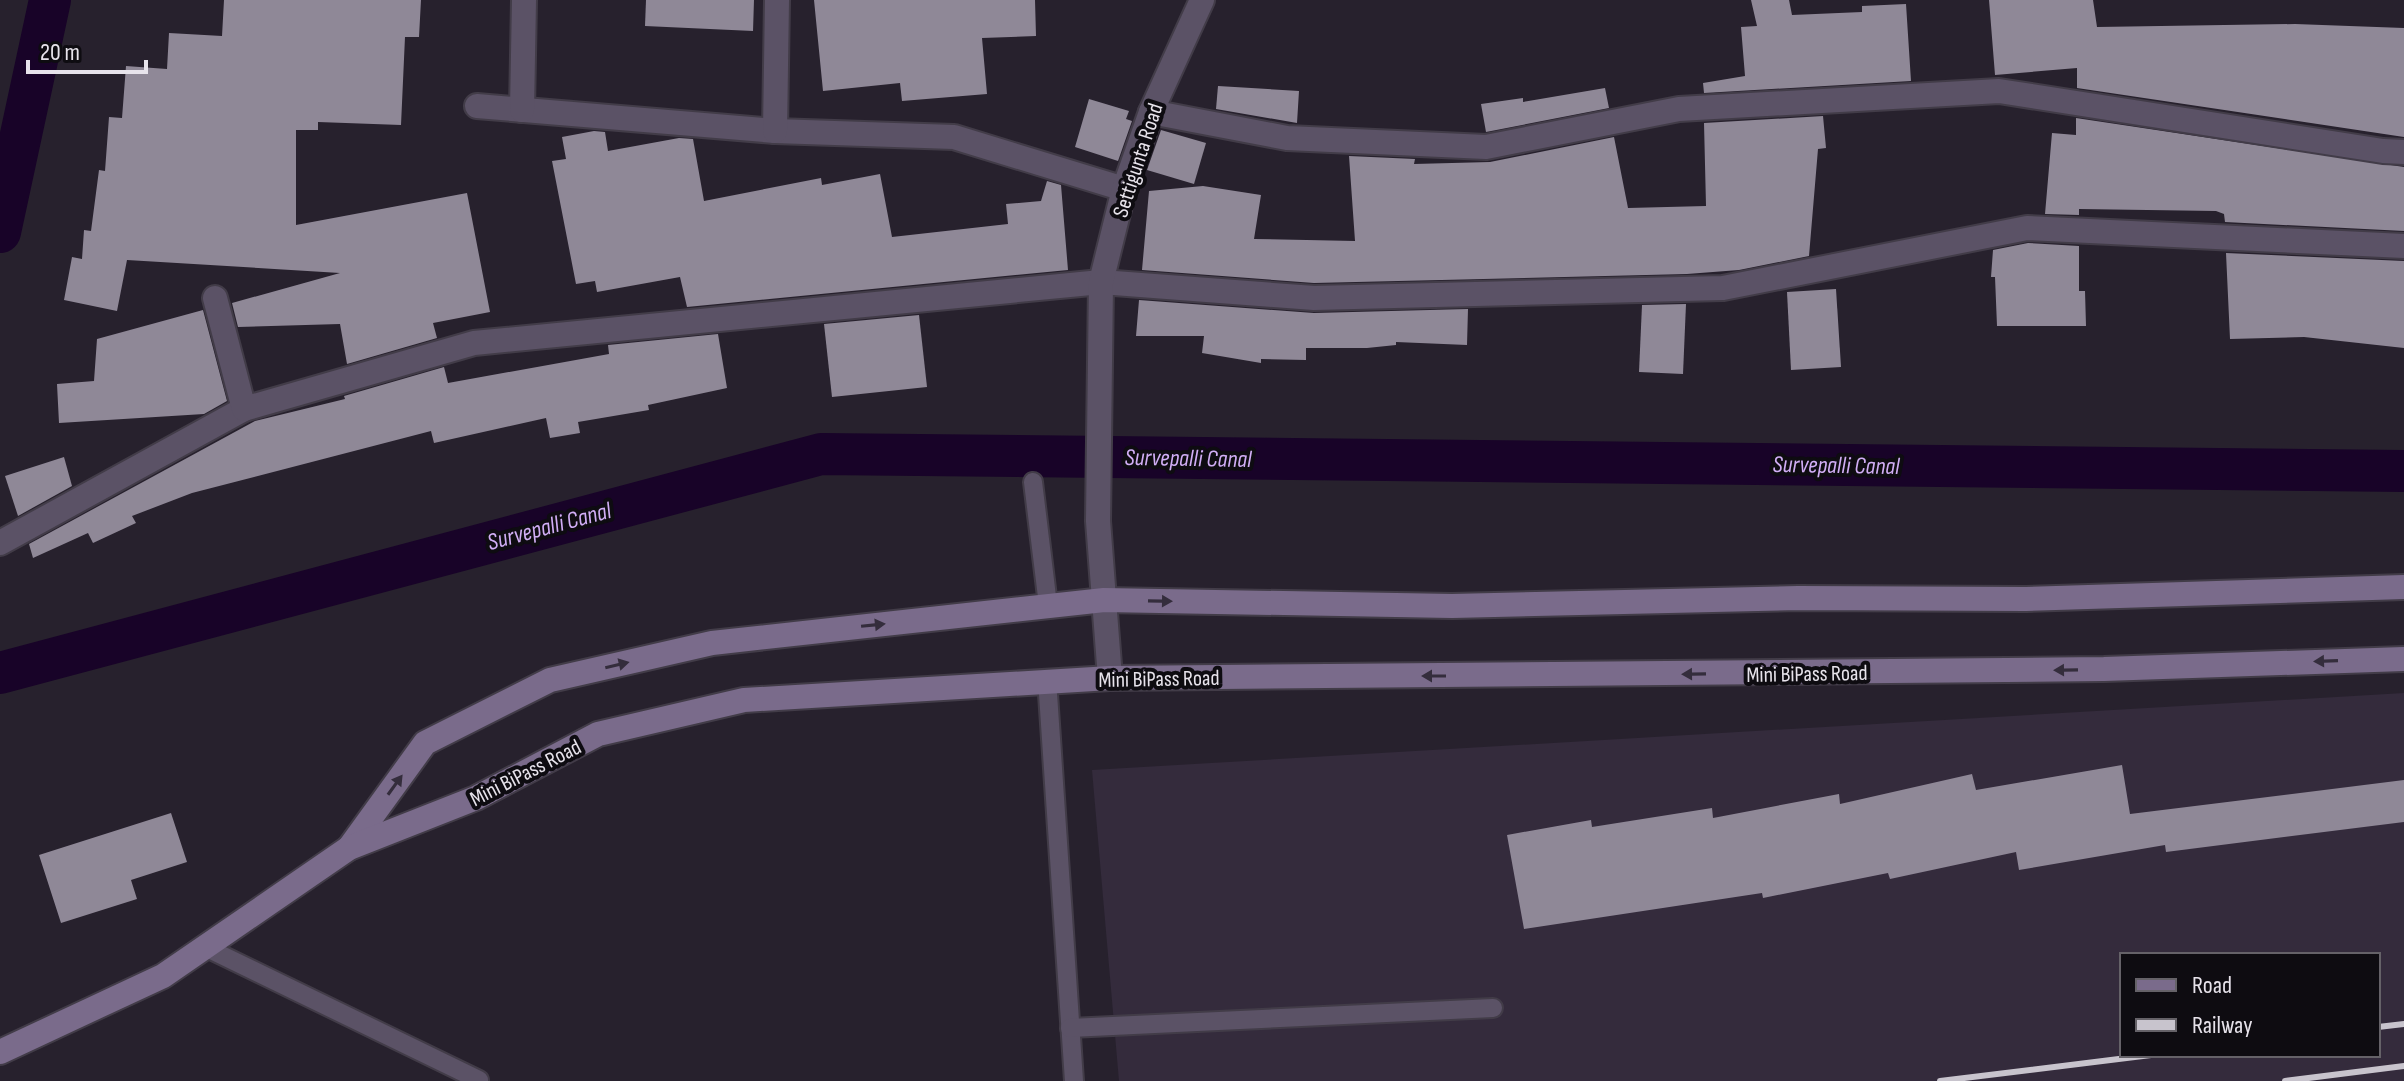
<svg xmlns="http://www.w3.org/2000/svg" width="2404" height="1081" font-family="'Sofia Sans Condensed',sans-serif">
<rect width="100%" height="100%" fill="#27212d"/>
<path fill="#342b3c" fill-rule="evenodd" d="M 2404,693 L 2404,1081 L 1119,1081 L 1092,770 ZM 2122,955 L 2378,955 L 2378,1055 L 2122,1055 Z"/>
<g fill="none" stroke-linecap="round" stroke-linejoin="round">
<g stroke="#180328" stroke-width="42">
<path d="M 0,232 L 50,0"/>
<path d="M 0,673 L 821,454 L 2404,471"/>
</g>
</g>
<g fill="#8f8897">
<path d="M 224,0 L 421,0 L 419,37 L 405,37 L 401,125 L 318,122 L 318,130 L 296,130 L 296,225 L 467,193 L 490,312 L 433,323 L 437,338 L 347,364 L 340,324 L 238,327 L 232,303 L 340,273 L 127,260 L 117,311 L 64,300 L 72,257 L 82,259 L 84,230 L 91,231 L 99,170 L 105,171 L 109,117 L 122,118 L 126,66 L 167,69 L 169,33 L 222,36 Z"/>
<path d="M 646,0 L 754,0 L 753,31 L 645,26 Z"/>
<path d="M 814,0 L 1035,0 L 1036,36 L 982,38 L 987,94 L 902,101 L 900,83 L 823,91 Z"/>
<path d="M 1751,0 L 1789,0 L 1792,15 L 1862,12 L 1862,6 L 1906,4 L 1911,81 L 1704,93 L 1703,83 L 1745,76 L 1741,27 L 1757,26 Z"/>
<path d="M 1989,0 L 2093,0 L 2097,27 L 2295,24 L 2404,28 L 2404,137 L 2077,88 L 2077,68 L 1995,75 Z"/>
<path d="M 1218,86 L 1299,91 L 1297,123 L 1216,109 Z"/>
<path d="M 1605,88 L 1609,108 L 1486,132 L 1481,104 L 1523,98 L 1523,102 Z"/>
<path d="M 1089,99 L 1129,111 L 1126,119 L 1132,121 L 1118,161 L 1075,147 Z"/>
<path d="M 1823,116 L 1826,148 L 1818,149 L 1809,256 L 1739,270 L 1687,274 L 1314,283 L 1142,270 L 1149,191 L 1203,186 L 1261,195 L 1254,239 L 1355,241 L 1349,156 L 1415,159 L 1414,164 L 1490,162 L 1614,137 L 1628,208 L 1706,206 L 1704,123 Z"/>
<path d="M 2076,118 L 2404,167 L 2404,231 L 2225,222 L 2224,214 L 2216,211 L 2079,209 L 2079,215 L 2045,214 L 2052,133 L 2076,135 Z"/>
<path d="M 1161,130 L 1206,143 L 1194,184 L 1147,170 Z"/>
<path d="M 594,131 L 605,132 L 608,151 L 679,138 L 693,139 L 704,201 L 821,178 L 822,185 L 880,174 L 892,237 L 1008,224 L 1006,204 L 1041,201 L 1047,181 L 1061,185 L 1068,270 L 687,307 L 680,277 L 597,292 L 595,281 L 576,284 L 552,161 L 566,159 L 562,137 Z"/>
<path d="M 2028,243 L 2079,246 L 2079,291 L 2085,291 L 2086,326 L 1997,326 L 1995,277 L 1991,277 L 1993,250 Z"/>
<path d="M 2226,253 L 2404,261 L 2404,348 L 2304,337 L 2230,339 Z"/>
<path d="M 1836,289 L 1841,367 L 1791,370 L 1787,292 Z"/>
<path d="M 1139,300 L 1314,313 L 1468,309 L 1467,345 L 1396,342 L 1396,345 L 1367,348 L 1306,348 L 1306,360 L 1261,359 L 1261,363 L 1202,353 L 1204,336 L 1136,336 Z"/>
<path d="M 1686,304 L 1683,374 L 1639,372 L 1642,305 Z"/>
<path d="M 203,310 L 227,401 L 204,414 L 59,423 L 57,384 L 94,381 L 97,339 Z"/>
<path d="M 919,315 L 927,387 L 832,397 L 824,324 Z"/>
<path d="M 718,334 L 727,388 L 648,405 L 649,410 L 578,422 L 580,433 L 550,438 L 546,418 L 434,443 L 431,431 L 192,493 L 132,516 L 136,523 L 93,543 L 88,533 L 33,558 L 29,544 L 255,421 L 345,399 L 344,396 L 444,367 L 448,383 L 609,354 L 608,345 Z"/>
<path d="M 64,457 L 72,486 L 18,516 L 5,476 Z"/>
<path d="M 2122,765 L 2130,814 L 2404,780 L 2404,822 L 2166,852 L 2165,845 L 2019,870 L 2016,852 L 1890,879 L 1888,873 L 1763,898 L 1762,893 L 1524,929 L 1507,835 L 1591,820 L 1592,827 L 1712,808 L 1713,818 L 1839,794 L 1840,804 L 1972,774 L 1976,790 Z"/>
<path d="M 171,813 L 187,862 L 131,880 L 137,899 L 61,923 L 39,855 Z"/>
</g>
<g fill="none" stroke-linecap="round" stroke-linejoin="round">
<defs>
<g id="service">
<path d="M 1033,482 L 1048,605"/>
<path d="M 1047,679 L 1074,1081"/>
<path d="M 205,947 L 479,1080"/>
<path d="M 1070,1028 L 1493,1008"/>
</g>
<g id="minor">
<path d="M 477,106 L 775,131 L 954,137 L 1124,189"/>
<path d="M 522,110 L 524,0"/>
<path d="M 1151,112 L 1287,138 L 1486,147 L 1679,109 L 1999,91 L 2383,151 L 2404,152"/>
<path d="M 775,131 L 777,0"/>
<path d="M 0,543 L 244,409"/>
</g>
<g id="tertiary">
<path d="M 215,298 L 244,409 L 474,343 L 1101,282 L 1314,298 L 1723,288 L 2027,228 L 2404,246"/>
<path d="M 1110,678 L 1098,521 L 1101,282 L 1124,189 L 1151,112 L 1202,0"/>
</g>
<g id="secondary">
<path d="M 349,848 L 425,743 L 550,680 L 712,643 L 1104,600 L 1452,606 L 1798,598 L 2026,599 L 2404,587"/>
<path d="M 0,1052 L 163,976 L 349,848 L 476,798 L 598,734 L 744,700 L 1110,678 L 2104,669 L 2404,659"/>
</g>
</defs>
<use href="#service" stroke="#423c48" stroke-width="22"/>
<use href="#minor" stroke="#423c48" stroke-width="28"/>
<use href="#tertiary" stroke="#423c48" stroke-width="28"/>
<use href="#secondary" stroke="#423c48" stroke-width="28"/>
<use href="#service" stroke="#5b5266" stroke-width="18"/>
<use href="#minor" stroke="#5b5266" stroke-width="24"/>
<use href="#tertiary" stroke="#5b5266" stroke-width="24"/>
<use href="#secondary" stroke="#7a6b8b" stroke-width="24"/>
<g stroke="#c8c4cd" stroke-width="6">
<path d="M 2378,1027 L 2404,1024"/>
<path d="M 1940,1081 L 2151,1055"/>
<path d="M 2285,1081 L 2404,1066"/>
</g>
</g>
<defs><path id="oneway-solid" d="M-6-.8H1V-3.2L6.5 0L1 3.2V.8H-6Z" transform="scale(2)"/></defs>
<g fill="#342d3c">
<use href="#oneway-solid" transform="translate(1160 601) rotate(1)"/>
<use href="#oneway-solid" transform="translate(873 625) rotate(-6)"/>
<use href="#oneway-solid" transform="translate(2326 661) rotate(178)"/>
<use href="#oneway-solid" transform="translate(617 665) rotate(-13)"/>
<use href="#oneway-solid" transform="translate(2066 670) rotate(179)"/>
<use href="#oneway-solid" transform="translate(1694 674) rotate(179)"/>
<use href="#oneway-solid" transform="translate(1434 676) rotate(180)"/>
<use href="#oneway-solid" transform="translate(395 785) rotate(-54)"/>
</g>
<g text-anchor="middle" stroke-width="8" stroke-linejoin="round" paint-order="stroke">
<g font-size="22" fill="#e7e3eb" stroke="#0e0c11">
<text transform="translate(1137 160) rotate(-72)" y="8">Settigunta Road</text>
<text transform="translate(1807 673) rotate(-1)" y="8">Mini BiPass Road</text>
<text transform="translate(1159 678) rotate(-1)" y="8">Mini BiPass Road</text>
<text transform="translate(525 772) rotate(-27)" y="8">Mini BiPass Road</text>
</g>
<g font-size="24" font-style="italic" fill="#d1aef5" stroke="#0e0c11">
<text transform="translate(1188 458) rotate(1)" y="8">Survepalli Canal</text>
<text transform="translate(1836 465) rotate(1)" y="8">Survepalli Canal</text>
<text transform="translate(549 526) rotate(-15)" y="8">Survepalli Canal</text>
</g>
</g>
<rect x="2120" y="953" width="260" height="104" fill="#0e0c11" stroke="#656268" stroke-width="2"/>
<rect x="2136" y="979" width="40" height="12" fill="#7a6b8b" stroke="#656268" stroke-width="2"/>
<text x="2192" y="993" font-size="24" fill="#e7e3eb">Road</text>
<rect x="2136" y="1019" width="40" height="12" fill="#c8c4cd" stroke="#656268" stroke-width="2"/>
<text x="2192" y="1033" font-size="24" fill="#e7e3eb">Railway</text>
<path d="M28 60v12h118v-12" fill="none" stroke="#e7e3eb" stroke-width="4"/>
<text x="40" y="60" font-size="24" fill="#e7e3eb" stroke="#0e0c11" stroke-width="6" paint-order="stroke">20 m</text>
</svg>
